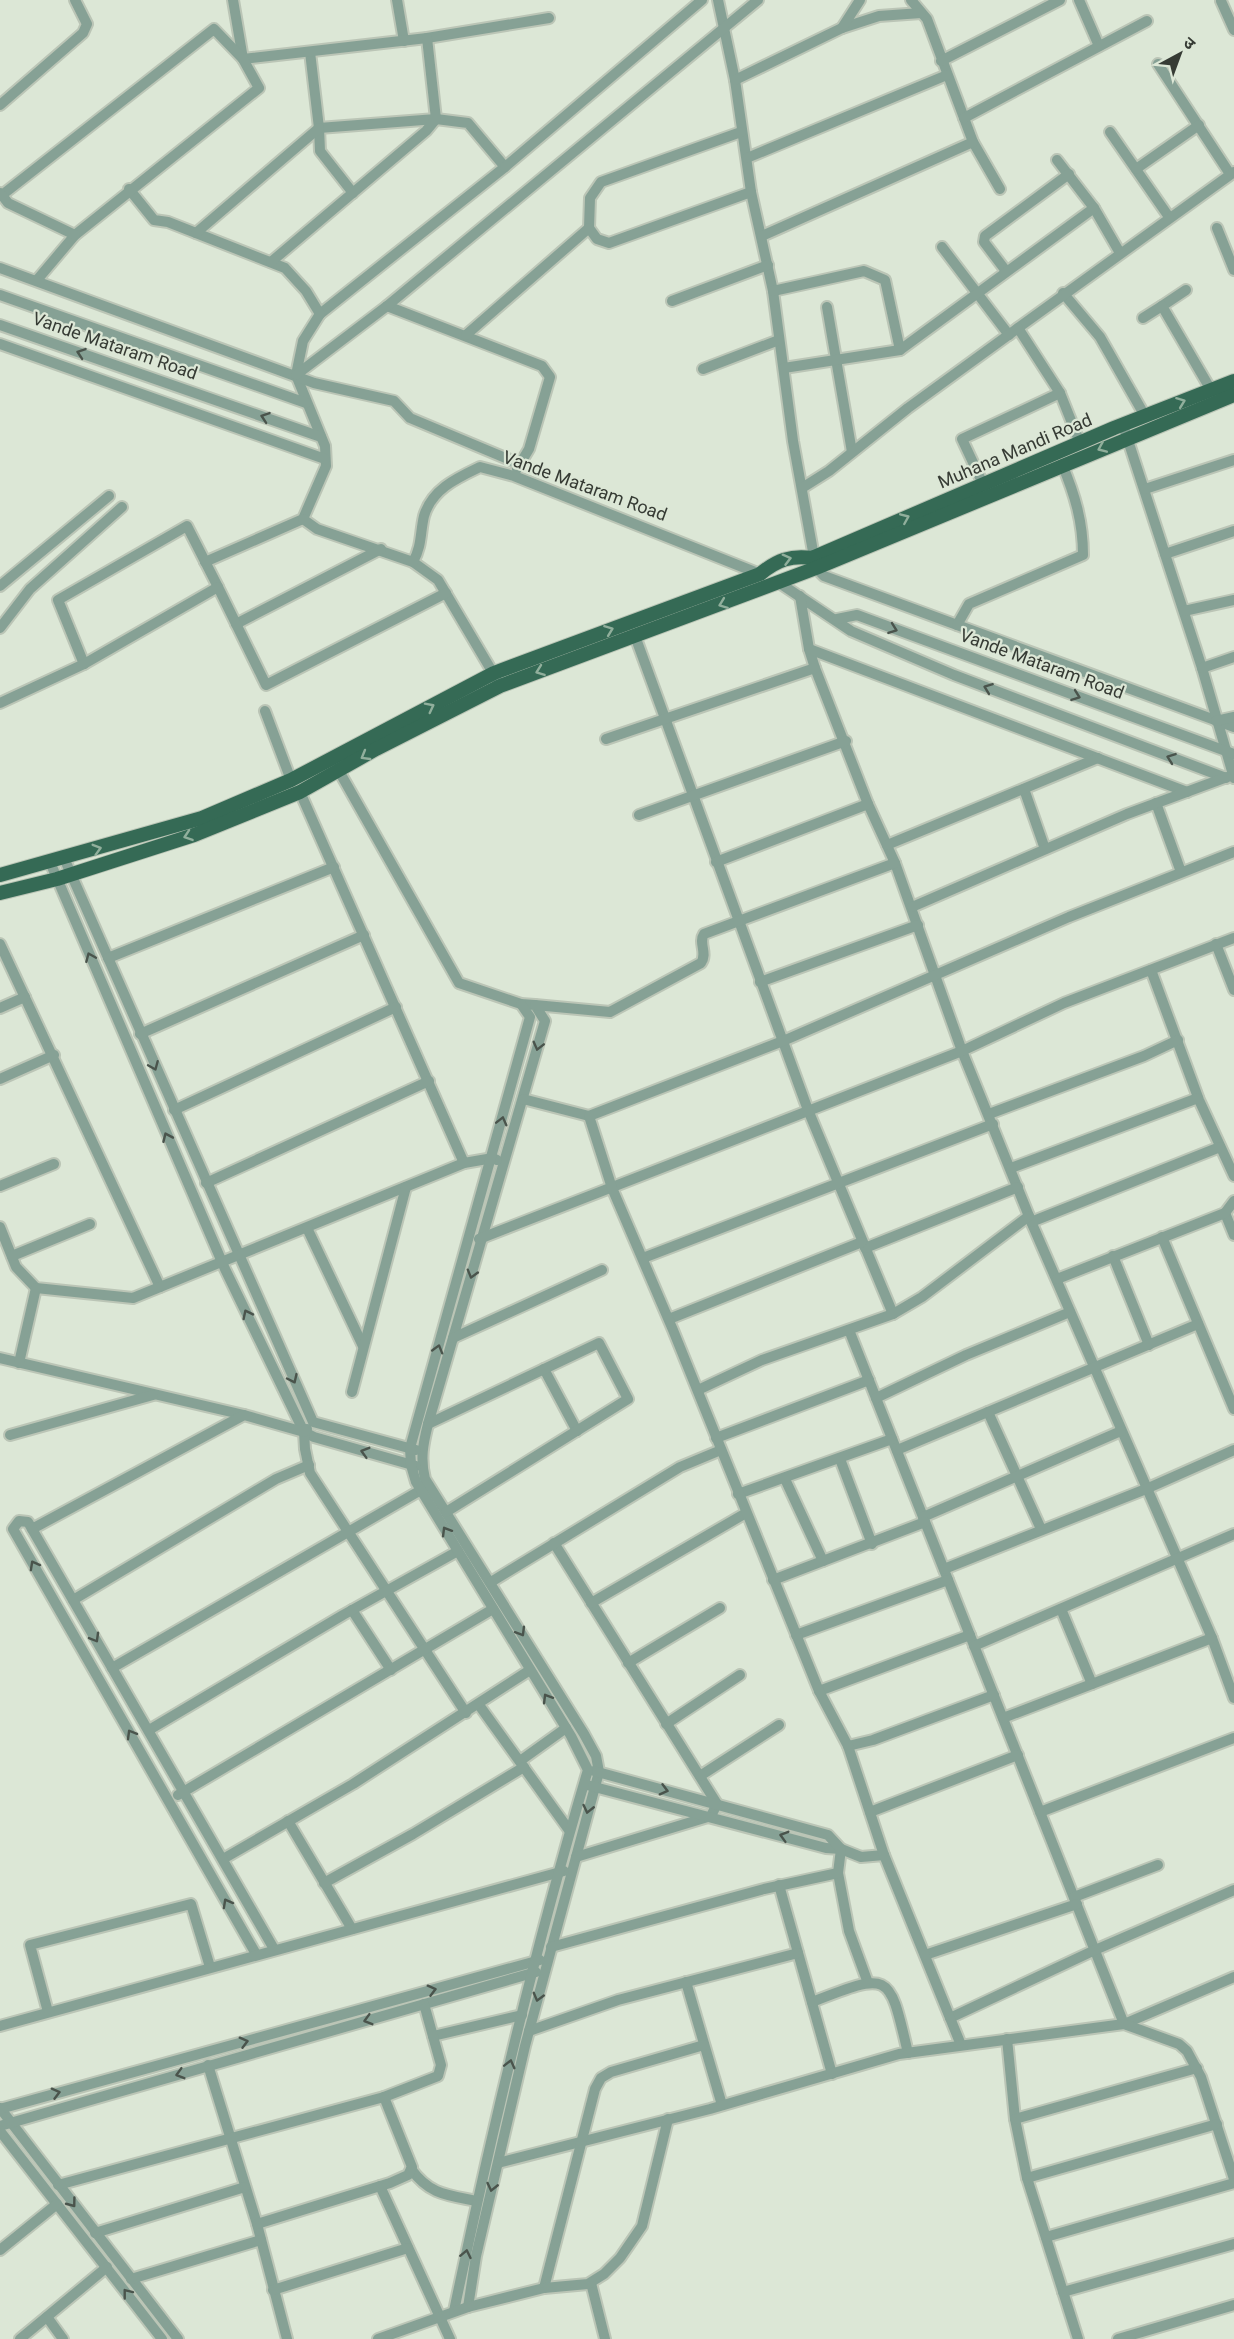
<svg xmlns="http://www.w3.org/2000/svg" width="1234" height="2339" font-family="Roboto,'Noto Sans Devanagari',sans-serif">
<rect width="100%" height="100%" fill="#dce7d6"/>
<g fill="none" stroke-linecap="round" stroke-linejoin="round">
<defs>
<g id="minor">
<path d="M 233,0 L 243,59"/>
<path d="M 397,0 L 404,41"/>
<path d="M 718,0 L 735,80 L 751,192 L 773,291 L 793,441 L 816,568 L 824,576 L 1234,727"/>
<path d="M 911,0 L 927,19 L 973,142 L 1000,189"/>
<path d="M 1079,0 L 1099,46"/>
<path d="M 1221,1 L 1234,30"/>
<path d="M 842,28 L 879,16 L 921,13"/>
<path d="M 310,52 L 319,128 L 436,119 L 468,123 L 505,167 L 320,314"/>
<path d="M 243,59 L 427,38 L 549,18"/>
<path d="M 941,61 L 1060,0"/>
<path d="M 1158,64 L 1230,174"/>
<path d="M 735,80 L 842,28 L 860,0"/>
<path d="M 0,105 L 83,33 L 87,24 L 75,0"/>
<path d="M 964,118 L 1147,21"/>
<path d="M 319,128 L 320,151 L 353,193"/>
<path d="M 1110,132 L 1169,217"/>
<path d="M 747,158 L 947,75"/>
<path d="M 1057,160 L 1094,208 L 1120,253"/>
<path d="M 505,167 L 702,0"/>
<path d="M 1136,169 L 1199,125"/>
<path d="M 129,189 L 154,220 L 168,222 L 285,268 L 306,291 L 320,314 L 303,341 L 296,375 L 325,446 L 326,466 L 303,519 L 205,562"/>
<path d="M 0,193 L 2,195 L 214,29 L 243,59 L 259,88 L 75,235 L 37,280"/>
<path d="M 2,195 L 8,203 L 75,235"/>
<path d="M 589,228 L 590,198 L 601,182 L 741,132"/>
<path d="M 1217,228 L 1234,270"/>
<path d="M 196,233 L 319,128"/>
<path d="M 762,236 L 973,142"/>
<path d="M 942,247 L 1009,335"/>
<path d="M 271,262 L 426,131 L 436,119 L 427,38"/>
<path d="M 0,268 L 314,383 L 394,401 L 410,418 L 520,464"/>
<path d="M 1006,271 L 984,242 L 985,236 L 1069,174"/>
<path d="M 1186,290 L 1162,306 L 1211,390"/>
<path d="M 773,291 L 864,271 L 885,280 L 900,350"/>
<path d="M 1063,293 L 1100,337 L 1145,416"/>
<path d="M 0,295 L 306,403"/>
<path d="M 672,301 L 768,265"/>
<path d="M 387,306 L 542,366 L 550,377 L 529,449 L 517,469"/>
<path d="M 827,307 L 852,452"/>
<path d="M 1143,318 L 1162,306"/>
<path d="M 0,325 L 321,437"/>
<path d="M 466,335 L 589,228 L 597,239 L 609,243 L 751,192"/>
<path d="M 0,344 L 325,459"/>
<path d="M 784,368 L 900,350 L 1094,208"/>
<path d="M 703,369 L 779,340"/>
<path d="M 296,375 L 387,306 L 758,0"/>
<path d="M 1123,425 L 1202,668 L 1234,778"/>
<path d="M 1080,443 L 1060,393 L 1018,328 L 1234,172"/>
<path d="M 983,484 L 962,439 L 1060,393"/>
<path d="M 802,488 L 829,471 L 908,408 L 1018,328"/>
<path d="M 1145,489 L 1234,460"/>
<path d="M 303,519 L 317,529 L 413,562 L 438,580 L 496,678"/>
<path d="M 1165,554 L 1234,531"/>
<path d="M 413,562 C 422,546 420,533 424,516 C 432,489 457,478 480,467 L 514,476 L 760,574"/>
<path d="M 778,582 L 851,631 L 954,675 L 1226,778"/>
<path d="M 0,586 L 109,496"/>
<path d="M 800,596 L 809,649 L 815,668 L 868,804 L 895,863 L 962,1051 L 1033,1226 L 1212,1638 L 1234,1698"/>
<path d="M 1184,611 L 1234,600"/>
<path d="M 837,619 L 857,615 L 1234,754"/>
<path d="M 236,624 L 381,549"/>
<path d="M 957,625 L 969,604 L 1083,555 C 1083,522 1075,495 1062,464"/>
<path d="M 0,628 L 30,589 L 122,507"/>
<path d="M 635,636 L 808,1110 L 893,1314"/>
<path d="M 809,649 L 1187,792"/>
<path d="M 84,664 L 58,600 L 187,526 L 218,587"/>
<path d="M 1202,668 L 1234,657"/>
<path d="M 0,703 L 84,664 L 218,587 L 266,685 L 446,593"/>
<path d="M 265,711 L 291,780"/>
<path d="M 1216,721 L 1234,717"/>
<path d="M 606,739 L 815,668"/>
<path d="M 339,771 L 459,983 L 521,1004 L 535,1005 L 545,1021 L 428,1424 C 423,1444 420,1459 425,1479 L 584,1734 L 596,1756 L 599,1772 L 525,2046 L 476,2256 L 468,2307"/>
<path d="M 1024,789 L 1045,849"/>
<path d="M 300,792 L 464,1163"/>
<path d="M 1156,803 L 1181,872"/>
<path d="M 639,815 L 846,741"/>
<path d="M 887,845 L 1098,758"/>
<path d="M 64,858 L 313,1422 L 416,1450"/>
<path d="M 50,862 L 225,1269 L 304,1432 L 314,1437 L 416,1466"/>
<path d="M 716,862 L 868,804"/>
<path d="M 912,907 L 1127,814 L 1227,777"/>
<path d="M 0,944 L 160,1287"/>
<path d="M 1216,944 L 1234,990"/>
<path d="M 108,958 L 334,867"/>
<path d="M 1151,970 L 1199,1100 L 1234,1176"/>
<path d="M 760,982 L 918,925"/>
<path d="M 535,1005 L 610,1012 L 701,963 C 708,953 698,943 704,934 L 895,863"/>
<path d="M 0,1008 L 25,997"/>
<path d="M 140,1034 L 364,935"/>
<path d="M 0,1079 L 54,1055"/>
<path d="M 523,1099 L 589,1116"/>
<path d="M 174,1110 L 396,1007"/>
<path d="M 989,1114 L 1144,1056 L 1178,1040"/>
<path d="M 1011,1168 L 1198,1098"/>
<path d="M 206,1183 L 429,1081"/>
<path d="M 0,1186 L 54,1164"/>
<path d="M 1225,1213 L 1234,1235"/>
<path d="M 1031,1222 L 1220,1147"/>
<path d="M 0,1227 L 16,1267 L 36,1288 L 133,1298 L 464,1163 L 493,1158 L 497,1160"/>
<path d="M 307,1228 L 363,1346"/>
<path d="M 1162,1237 L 1234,1409"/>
<path d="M 479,1239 L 962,1051 L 1064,1003 L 1234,938"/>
<path d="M 865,1248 L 1018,1187"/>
<path d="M 12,1256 L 90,1224"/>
<path d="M 1113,1256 L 1149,1345"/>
<path d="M 643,1258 L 993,1124"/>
<path d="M 1057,1279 L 1225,1213 L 1234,1201"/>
<path d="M 669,1319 L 862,1242"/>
<path d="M 849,1330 L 1124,2024 L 1234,1977"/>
<path d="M 453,1338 L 602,1270"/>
<path d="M 0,1358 L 244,1415"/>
<path d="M 19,1363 L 36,1288"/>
<path d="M 544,1369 L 577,1431"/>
<path d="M 698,1390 L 762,1360 L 893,1314 L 922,1297 L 1029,1216"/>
<path d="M 352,1392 L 406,1187"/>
<path d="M 876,1398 L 966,1355 L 1070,1312"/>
<path d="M 988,1412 L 1041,1529"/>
<path d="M 428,1424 L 599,1343 L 628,1399 L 446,1512"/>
<path d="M 304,1432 L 305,1449 L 310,1473 L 466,1713"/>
<path d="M 10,1435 L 153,1395"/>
<path d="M 716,1438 L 869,1380"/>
<path d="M 897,1450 L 1198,1324"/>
<path d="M 840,1459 L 872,1544"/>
<path d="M 785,1479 L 823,1561"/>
<path d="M 738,1494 L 892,1439"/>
<path d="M 923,1517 L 1121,1431"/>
<path d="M 32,1529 L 244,1415 L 304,1432 L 307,1429"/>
<path d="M 554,1543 L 717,1804 L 711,1816 L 576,1857"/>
<path d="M 944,1569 L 1146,1489 L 1234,1450"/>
<path d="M 773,1580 L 925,1522"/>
<path d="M 491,1582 L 680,1467 L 721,1450"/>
<path d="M 73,1600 L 276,1479 L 309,1465"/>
<path d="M 591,1603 L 746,1513"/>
<path d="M 1061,1609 L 1092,1684"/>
<path d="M 352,1610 L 391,1670"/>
<path d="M 796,1635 L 948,1580"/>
<path d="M 974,1646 L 1234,1534"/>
<path d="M 628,1663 L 720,1608"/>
<path d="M 112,1668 L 421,1490"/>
<path d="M 819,1691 L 970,1635"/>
<path d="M 479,1705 L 569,1830"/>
<path d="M 1003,1718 L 1212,1638"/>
<path d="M 666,1724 L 740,1675"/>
<path d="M 149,1730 L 343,1615 L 458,1551"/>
<path d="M 848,1746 L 873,1740 L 994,1695"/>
<path d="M 520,1761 L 566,1728"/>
<path d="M 700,1776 L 779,1725"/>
<path d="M 587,1785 L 826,1848 L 841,1849 L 861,1857 L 884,1855"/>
<path d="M 178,1795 L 493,1609"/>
<path d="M 870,1812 L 1018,1755"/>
<path d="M 1040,1812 L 1234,1738"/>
<path d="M 288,1821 L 352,1929"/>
<path d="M 223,1859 L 353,1784 L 530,1670"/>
<path d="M 838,1873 L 849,1931 L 868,1983"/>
<path d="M 324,1883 L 413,1834 L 524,1767"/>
<path d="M 779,1885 L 832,2074"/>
<path d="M 1074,1897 L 1158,1865"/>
<path d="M 551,1947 L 764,1889 L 838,1873 L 841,1849 L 828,1835 L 594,1771"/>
<path d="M 256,1954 L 13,1529 L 19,1521 L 28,1522 L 32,1529 L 274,1949"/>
<path d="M 925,1955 L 1077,1904"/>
<path d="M 686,1982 L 722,2105"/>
<path d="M 812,2002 C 891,1971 889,1972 908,2053"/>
<path d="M 48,2012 L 30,1945 L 191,1904 L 210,1967"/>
<path d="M 950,2018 L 1095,1950 L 1234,1890"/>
<path d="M 0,2026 L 564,1871"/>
<path d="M 529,2031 L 618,2000 L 798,1953"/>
<path d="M 433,2036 L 522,2015"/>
<path d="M 1007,2039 L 1015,2119 L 1027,2178 L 1078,2339"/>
<path d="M 961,2045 L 884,1855 L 848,1746 L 819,1691 L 673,1330 L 612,1188 L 589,1116 L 783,1041 L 1069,917 L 1234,852"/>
<path d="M 208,2065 L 257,2224 L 287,2339"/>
<path d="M 0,2108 L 178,2339"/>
<path d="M 0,2109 L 540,1960"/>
<path d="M 1015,2119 L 1197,2068"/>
<path d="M 0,2126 L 536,1972"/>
<path d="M 0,2131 L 162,2339"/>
<path d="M 498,2163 L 710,2109 L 899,2054 L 1124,2024 L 1179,2044 L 1187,2051 L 1201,2077 L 1234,2179"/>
<path d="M 411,2169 C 430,2195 447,2195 477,2201"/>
<path d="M 1027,2178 L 1217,2124"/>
<path d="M 58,2185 L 384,2097"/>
<path d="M 380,2186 L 450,2339"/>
<path d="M 257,2224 L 390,2183 L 408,2175 L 412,2167 L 384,2097 L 438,2076 L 441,2065 L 424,2004"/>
<path d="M 95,2233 L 245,2187"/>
<path d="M 1046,2237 L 1234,2183"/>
<path d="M 0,2250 L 57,2204"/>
<path d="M 131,2279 L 261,2240"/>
<path d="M 591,2283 L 605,2339"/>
<path d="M 544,2288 L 595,2089 L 601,2078 L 611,2072 L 704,2045"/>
<path d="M 273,2290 L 408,2248"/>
<path d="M 1063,2292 L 1234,2244"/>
<path d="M 454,2311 C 492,2129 535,1948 588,1770 L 571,1736 L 416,1482 L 411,1465 L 410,1448 L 530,1017 L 521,1004"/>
<path d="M 47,2317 L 63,2339"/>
<path d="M 20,2339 L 107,2267"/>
<path d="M 378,2339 L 468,2307 L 544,2288 L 588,2284 L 604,2274 L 620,2258 L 642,2226 L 668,2119"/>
<path d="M 1118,2339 L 1234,2305"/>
</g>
<g id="major">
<path d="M 0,875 L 202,818 L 291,780 L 494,673 L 760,574 C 777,560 791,555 812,558 L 1114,428 L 1234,381"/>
<path d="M 0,893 L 57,879 L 194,835 L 300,792 L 376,749 L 500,686 L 816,568 L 1234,395"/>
</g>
</defs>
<use href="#minor" stroke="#bbc5b6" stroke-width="14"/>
<use href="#major" stroke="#bbc5b6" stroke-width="16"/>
<use href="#minor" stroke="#86a195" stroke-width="10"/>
<use href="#major" stroke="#356a55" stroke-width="14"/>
</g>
<defs><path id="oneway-chevron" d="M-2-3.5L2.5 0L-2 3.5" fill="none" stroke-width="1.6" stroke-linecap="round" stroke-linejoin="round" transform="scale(1.5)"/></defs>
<g stroke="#4a544c">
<use href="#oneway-chevron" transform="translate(81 353) rotate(-161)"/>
<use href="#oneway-chevron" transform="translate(265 417) rotate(-161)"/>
<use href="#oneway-chevron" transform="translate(893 629) rotate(20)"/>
<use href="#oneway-chevron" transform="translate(988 688) rotate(-159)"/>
<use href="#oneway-chevron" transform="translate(1076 696) rotate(20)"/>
<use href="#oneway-chevron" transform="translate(1171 758) rotate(-160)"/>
<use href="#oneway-chevron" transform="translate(90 957) rotate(-113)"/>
<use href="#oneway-chevron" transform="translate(538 1046) rotate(104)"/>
<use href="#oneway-chevron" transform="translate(154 1066) rotate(67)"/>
<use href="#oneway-chevron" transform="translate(502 1121) rotate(-76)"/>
<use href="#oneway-chevron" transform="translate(167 1137) rotate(-114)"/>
<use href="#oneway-chevron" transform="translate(472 1274) rotate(106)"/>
<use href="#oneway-chevron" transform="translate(247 1314) rotate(-116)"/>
<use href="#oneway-chevron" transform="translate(438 1349) rotate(-74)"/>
<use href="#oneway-chevron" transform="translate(293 1379) rotate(65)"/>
<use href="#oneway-chevron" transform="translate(365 1452) rotate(-164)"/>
<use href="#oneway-chevron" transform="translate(446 1531) rotate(-121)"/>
<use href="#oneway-chevron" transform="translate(34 1565) rotate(-119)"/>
<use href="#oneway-chevron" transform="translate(521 1632) rotate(59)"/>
<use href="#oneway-chevron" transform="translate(95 1638) rotate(60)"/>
<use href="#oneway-chevron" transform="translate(547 1698) rotate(-121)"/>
<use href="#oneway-chevron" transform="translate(131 1734) rotate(-120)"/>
<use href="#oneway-chevron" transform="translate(664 1790) rotate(15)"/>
<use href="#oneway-chevron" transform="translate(588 1809) rotate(103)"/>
<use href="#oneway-chevron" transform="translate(784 1836) rotate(-164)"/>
<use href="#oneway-chevron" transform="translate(227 1903) rotate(-119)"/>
<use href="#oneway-chevron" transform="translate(432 1990) rotate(-15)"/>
<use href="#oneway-chevron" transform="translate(538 1997) rotate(105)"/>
<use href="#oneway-chevron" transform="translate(368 2020) rotate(164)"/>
<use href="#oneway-chevron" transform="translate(244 2042) rotate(-15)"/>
<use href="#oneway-chevron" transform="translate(510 2064) rotate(-76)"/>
<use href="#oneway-chevron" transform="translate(180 2074) rotate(164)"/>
<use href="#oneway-chevron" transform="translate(56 2093) rotate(-15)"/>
<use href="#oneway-chevron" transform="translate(492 2187) rotate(103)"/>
<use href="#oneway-chevron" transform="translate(72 2203) rotate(53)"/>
<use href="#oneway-chevron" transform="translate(466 2254) rotate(-78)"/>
<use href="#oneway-chevron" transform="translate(127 2293) rotate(-128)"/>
</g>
<g stroke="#91af9c">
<use href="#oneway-chevron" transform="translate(1181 402) rotate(-21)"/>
<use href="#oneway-chevron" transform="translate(1102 448) rotate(157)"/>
<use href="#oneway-chevron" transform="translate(905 518) rotate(-23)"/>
<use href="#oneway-chevron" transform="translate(787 559) rotate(-15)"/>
<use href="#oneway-chevron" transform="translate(723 604) rotate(159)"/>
<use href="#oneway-chevron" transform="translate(609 630) rotate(-21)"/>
<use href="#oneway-chevron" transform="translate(540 671) rotate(160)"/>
<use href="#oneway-chevron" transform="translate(430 707) rotate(-27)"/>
<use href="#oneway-chevron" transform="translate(365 756) rotate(150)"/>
<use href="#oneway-chevron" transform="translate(188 836) rotate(161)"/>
<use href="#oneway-chevron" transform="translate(97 849) rotate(-16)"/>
</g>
<g text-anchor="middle" stroke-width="4.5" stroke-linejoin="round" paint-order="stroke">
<g font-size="18" fill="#363b34" stroke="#dce7d6">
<text transform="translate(115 346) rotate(19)" y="6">Vande Mataram Road</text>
<text transform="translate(1015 451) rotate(-23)" y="6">Muhana Mandi Road</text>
<text transform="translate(585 486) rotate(20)" y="6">Vande Mataram Road</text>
<text transform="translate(1042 664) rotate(20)" y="6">Vande Mataram Road</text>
</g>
</g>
<g transform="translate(1180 54) rotate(41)" stroke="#dce7d6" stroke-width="4.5" paint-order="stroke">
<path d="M0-4.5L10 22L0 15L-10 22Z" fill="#363b34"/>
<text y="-9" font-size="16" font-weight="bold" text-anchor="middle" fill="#363b34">उ</text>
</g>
</svg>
